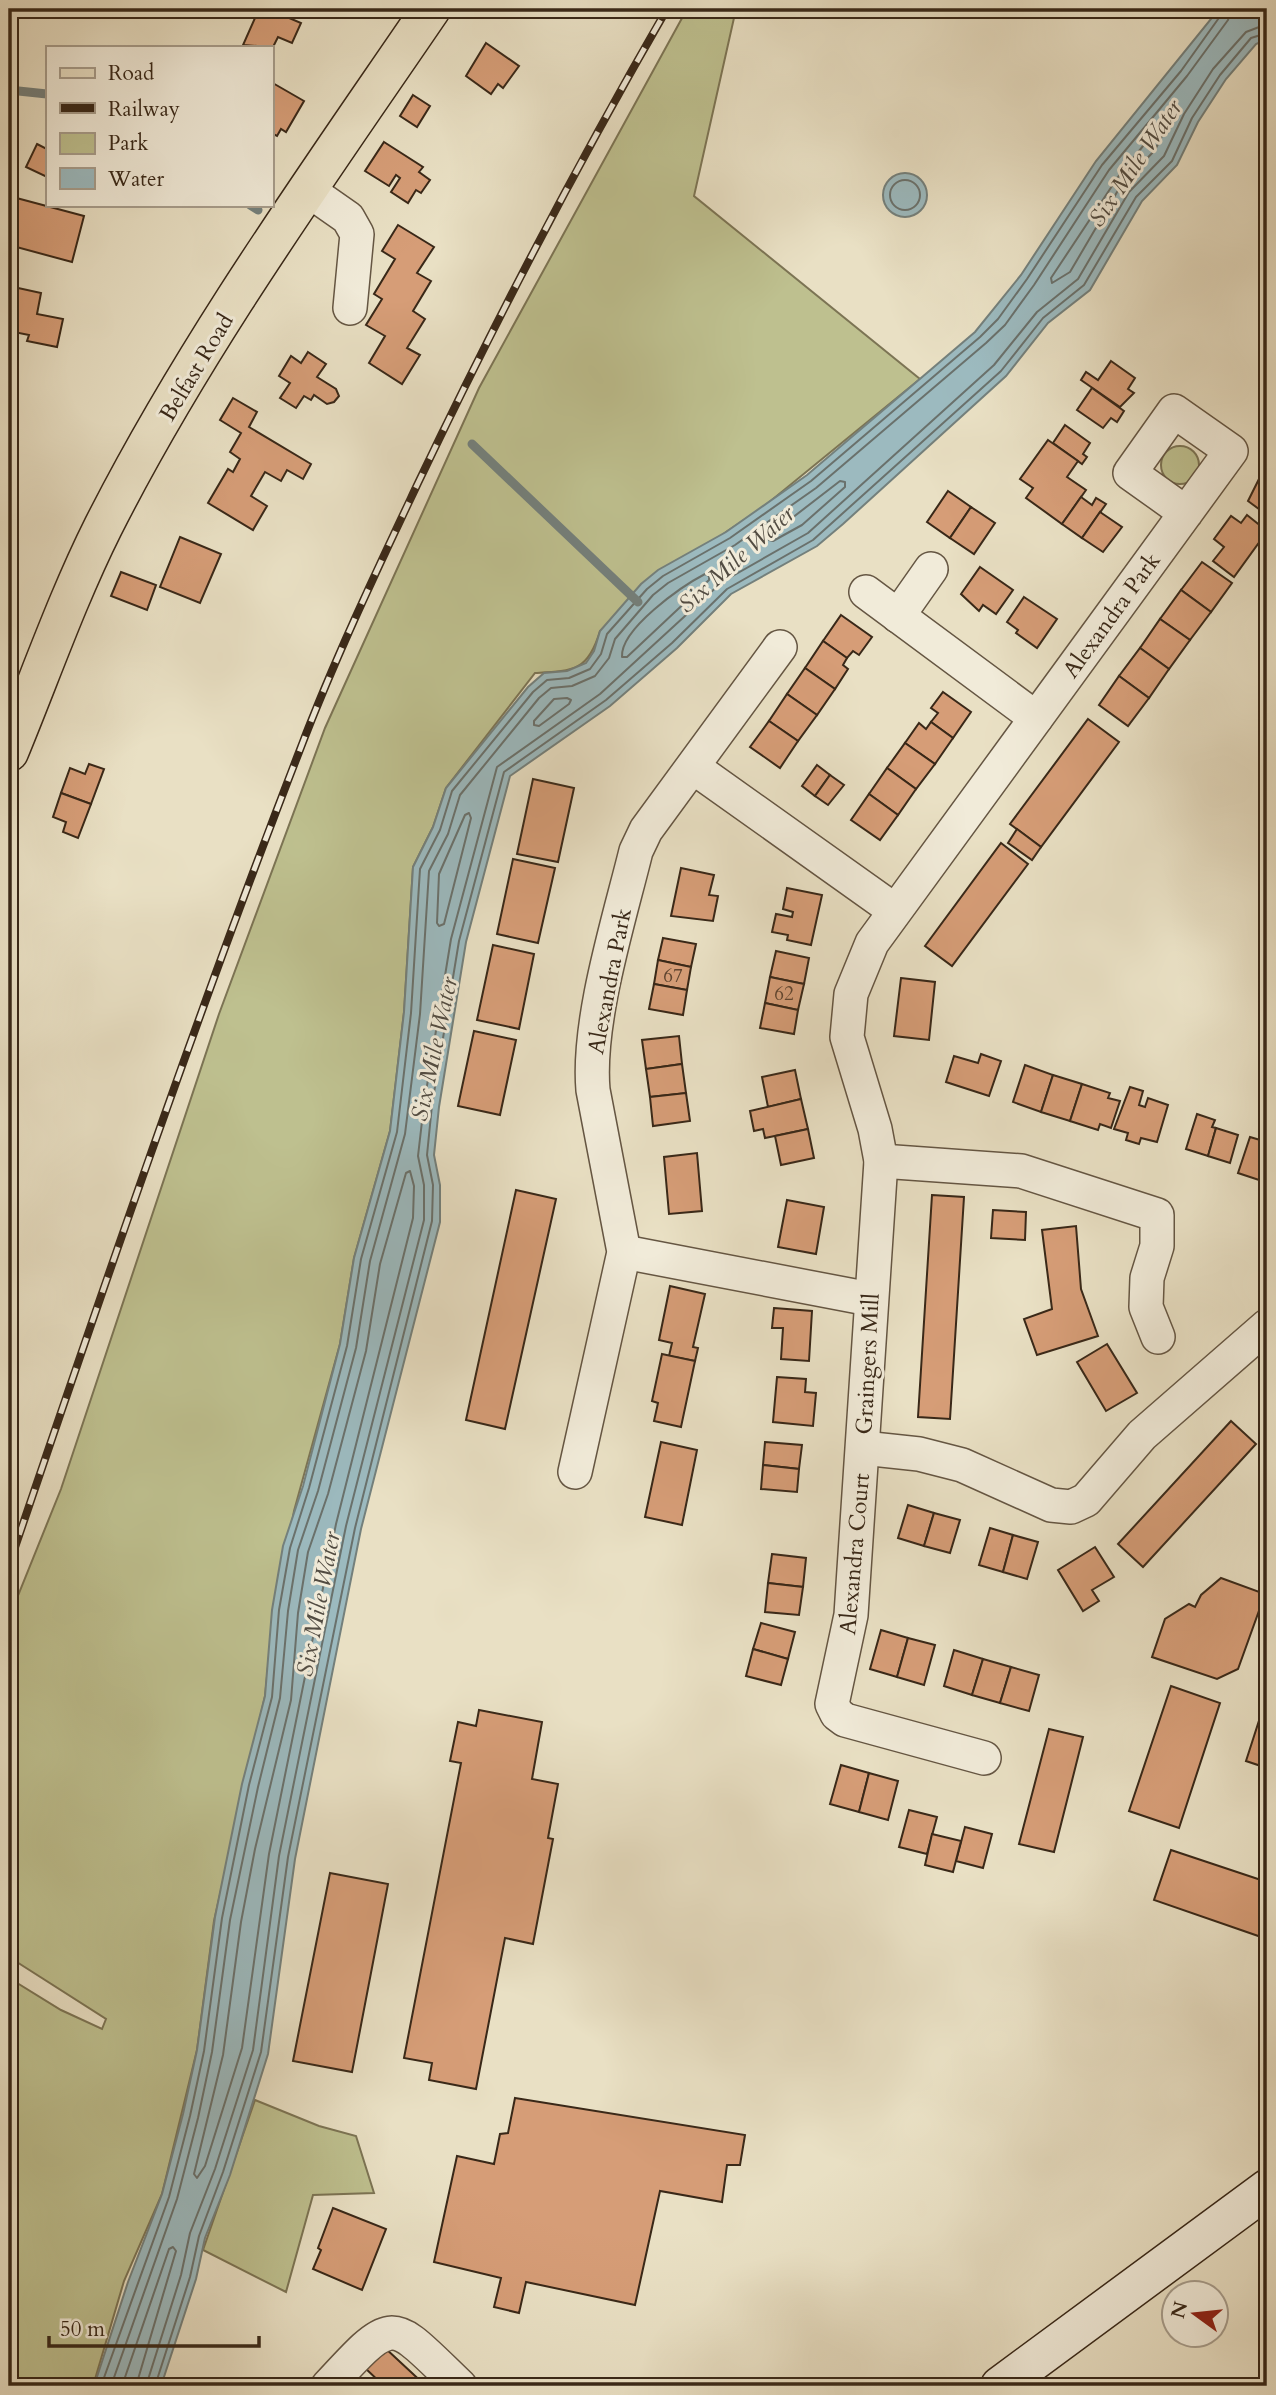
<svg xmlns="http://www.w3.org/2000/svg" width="1276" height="2395" font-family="Cardo,serif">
<rect width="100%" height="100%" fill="#e9e0c4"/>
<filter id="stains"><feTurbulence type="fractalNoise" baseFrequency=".00286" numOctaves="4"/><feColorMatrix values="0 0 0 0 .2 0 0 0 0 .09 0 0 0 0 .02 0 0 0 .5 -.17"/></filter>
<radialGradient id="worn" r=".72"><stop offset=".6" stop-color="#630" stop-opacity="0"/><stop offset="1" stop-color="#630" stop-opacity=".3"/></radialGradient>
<g fill="#bec08f" stroke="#7c7454" stroke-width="2">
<path d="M 687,9 L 736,9 L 694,196 L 920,379 L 762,508 L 726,532 L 600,631 C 588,671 574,671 535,673 L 446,788 L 433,827 L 413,867 L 404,1012 L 390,1131 L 354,1258 L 340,1344 L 294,1511 L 270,1647 L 265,1696 L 214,1921 L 197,2050 L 162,2194 L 124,2281 L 93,2386 L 9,2386 L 9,1978 L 61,2010 L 102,2029 L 106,2019 L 9,1957 L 9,1618 L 61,1489 L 219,1014 L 325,728 L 479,388 Z"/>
<circle cx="1180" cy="465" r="19"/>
<path d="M 255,2100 L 319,2126 L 356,2136 L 374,2193 L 313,2195 L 286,2292 L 203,2250 Z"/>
</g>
<g fill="#9cbabf" stroke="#74807c" stroke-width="2">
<path d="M 1219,9 L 1267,9 L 1267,39 L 1256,44 L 1226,79 L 1198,122 L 1177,165 L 1142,201 L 1090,290 L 1048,323 L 1006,376 L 843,524 L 817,546 L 731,594 L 677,648 L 610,706 L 510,776 L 466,942 L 439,1107 L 434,1155 L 440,1185 L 440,1222 L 361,1529 L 295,1859 L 268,2054 L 230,2175 L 205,2238 L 196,2279 L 161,2386 L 94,2386 L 128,2282 L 162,2194 L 183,2114 L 197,2050 L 215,1917 L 242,1784 L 265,1696 L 272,1610 L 283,1546 L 303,1486 L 340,1344 L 354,1258 L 390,1131 L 404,1012 L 413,867 L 433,827 L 446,788 L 528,687 L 544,673 L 567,671 L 586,663 L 594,651 L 600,631 L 641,584 L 658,570 L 726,532 L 807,475 L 975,332 L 1021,275 L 1096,161 Z"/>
<circle cx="905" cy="195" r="22"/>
</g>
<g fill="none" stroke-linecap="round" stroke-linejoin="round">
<g stroke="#6a716c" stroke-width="2">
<path d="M 1164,124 L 1166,128 L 1155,150 L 1120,187 L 1070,272 L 1052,283 L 1051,278 L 1118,177 L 1160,125 Z"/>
<circle cx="905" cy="195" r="15"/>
<path d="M 840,481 L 845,482 L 845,487 L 802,525 L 773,541 L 769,540 L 770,535 Z"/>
<path d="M 705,574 L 709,576 L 709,580 L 627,657 L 622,657 C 620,629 682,586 705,574 Z"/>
<path d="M 567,698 L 571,700 L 569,704 L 539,726 L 534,725 L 534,721 L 554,699 Z"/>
<path d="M 469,813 L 471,818 L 444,924 L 439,926 L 437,923 L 439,874 L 465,815 Z"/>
<path d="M 410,1171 L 414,1186 L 413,1218 L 336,1524 L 269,1854 L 242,2048 L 205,2166 L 197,2178 L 194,2174 L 223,2055 L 241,1922 L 255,1849 L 291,1700 L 298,1613 L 308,1552 L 328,1494 L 366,1351 L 380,1264 L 406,1173 Z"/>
<path d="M 101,2386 L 169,2197 L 190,2116 L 204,2051 L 222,1918 L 249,1785 L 272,1697 L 279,1610 L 290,1548 L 309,1488 L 347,1346 L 361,1259 L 397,1132 L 411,1013 L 420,869 L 440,830 L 452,791 L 533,692 L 547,680 L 569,678 L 590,669 L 601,654 L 607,634 L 647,589 L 663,576 L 730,538 L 811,481 L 980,337 L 998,319 L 1027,279 L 1102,165 L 1181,71 L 1221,15 L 1222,9"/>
<path d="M 111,2386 L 177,2199 L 198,2118 L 212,2052 L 230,1920 L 258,1787 L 280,1698 L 288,1611 L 298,1550 L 318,1491 L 356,1348 L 370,1261 L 405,1134 L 420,1014 L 429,871 L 448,834 L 460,795 L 539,698 L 551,688 L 572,686 L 595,676 L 609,658 L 615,639 L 653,595 L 668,583 L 735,545 L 816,488 L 986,343 L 1005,325 L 1034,285 L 1109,170 L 1187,76 L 1228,20 L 1231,9"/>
<path d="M 122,2386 L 169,2249 L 173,2247 L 176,2251 L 136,2386"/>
<path d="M 146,2386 L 181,2275 L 190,2233 L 215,2169 L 253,2050 L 279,1856 L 346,1526 L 424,1220 L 424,1185 L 418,1156 L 424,1104 L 451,939 L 497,767 L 600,694 L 722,582 L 808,533 L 994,365 L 1037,312 L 1078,279 L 1129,192 L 1164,156 L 1184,114 L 1213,69 L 1246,32 L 1267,24"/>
<path d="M 155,2386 L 190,2277 L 199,2236 L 223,2172 L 261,2052 L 288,1857 L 355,1528 L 432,1221 L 433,1185 L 427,1155 L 432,1105 L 459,941 L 504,772 L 606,700 L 672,643 L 727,589 L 813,540 L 1001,371 L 1043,318 L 1084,285 L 1136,197 L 1172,161 L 1192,118 L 1220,75 L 1251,38 L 1267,33"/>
</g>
<g stroke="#74807c" stroke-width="9">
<path d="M 9,90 L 47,94"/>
<path d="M 250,205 L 258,210"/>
<path d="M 472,444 L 638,602"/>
</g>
</g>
<g fill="#d69d77" stroke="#392818" stroke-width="2">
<path d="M 259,9 L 268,9 L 301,23 L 292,43 L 278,37 L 271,51 L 271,47 L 243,45 Z"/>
<path d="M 486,43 L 519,66 L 503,88 L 498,84 L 491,94 L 466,76 Z"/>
<path d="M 271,82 L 304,101 L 286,132 L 281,129 L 277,136 L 271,133 Z"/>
<path d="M 413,95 L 430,106 L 417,127 L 400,116 Z"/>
<path d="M 384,142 L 423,167 L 419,172 L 430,180 L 421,193 L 416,190 L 408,203 L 391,192 L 400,178 L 396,175 L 389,186 L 365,171 Z"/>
<path d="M 37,144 L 47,149 L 47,177 L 26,167 Z"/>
<path d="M 9,196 L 84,216 L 72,262 L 9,245 Z"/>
<path d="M 398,225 L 434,247 L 417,273 L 431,281 L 413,311 L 425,319 L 407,348 L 420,355 L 402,384 L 369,363 L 385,336 L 366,325 L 382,299 L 374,294 L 395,259 L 382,251 Z"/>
<path d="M 9,286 L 41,293 L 37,314 L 63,319 L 57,347 L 27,341 L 29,335 L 9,331 Z"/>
<path d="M 308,352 L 326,364 L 317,377 L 336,389 L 339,396 L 334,402 L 327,404 L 314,395 L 311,400 L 304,396 L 296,408 L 280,398 L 290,383 L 279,376 L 291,356 L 301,363 Z"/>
<path d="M 1111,361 L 1135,378 L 1128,389 L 1134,393 L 1120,407 L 1081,380 L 1086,372 L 1098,380 Z"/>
<path d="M 1092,388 L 1124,411 L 1117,422 L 1111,418 L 1103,428 L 1077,410 Z"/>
<path d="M 233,398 L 257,412 L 249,427 L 311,464 L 303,479 L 287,470 L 281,481 L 265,472 L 251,496 L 267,506 L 253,530 L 208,503 L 228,469 L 233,472 L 240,459 L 230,452 L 241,433 L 220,420 Z"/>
<path d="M 1065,425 L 1090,443 L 1083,454 L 1087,457 L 1082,464 L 1053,443 Z"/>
<path d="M 1048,440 L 1078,461 L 1067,477 L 1086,490 L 1062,524 L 1026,498 L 1033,488 L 1020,479 Z"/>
<path d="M 1262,473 L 1267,474 L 1267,515 L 1248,501 Z"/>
<path d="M 948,491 L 971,507 L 950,538 L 927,522 Z"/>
<path d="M 1081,497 L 1092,505 L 1096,498 L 1106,504 L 1082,538 L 1062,524 Z"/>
<path d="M 971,507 L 995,523 L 974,554 L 950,538 Z"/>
<path d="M 1100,512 L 1122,527 L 1103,552 L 1082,538 Z"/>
<path d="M 1247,515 L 1267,531 L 1267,551 L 1258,544 L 1234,577 L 1213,561 L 1224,547 L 1214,539 L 1231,516 L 1241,523 Z"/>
<path d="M 180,537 L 221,554 L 200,603 L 160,587 Z"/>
<path d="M 1202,562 L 1232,583 L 1211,612 L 1181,590 Z"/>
<path d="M 980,567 L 1013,590 L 996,614 L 983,605 L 979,611 L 961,594 Z"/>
<path d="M 121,572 L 156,585 L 147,610 L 111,596 Z"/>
<path d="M 1181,590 L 1211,612 L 1190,640 L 1160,619 Z"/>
<path d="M 1024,597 L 1057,619 L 1037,648 L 1016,633 L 1018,630 L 1007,622 Z"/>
<path d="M 841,615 L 872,637 L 859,655 L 853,651 L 847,658 L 823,641 Z"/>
<path d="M 1160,619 L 1190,640 L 1169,669 L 1140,648 Z"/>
<path d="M 823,641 L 847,658 L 843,665 L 848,669 L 835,689 L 805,668 Z"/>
<path d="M 1140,648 L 1169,669 L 1149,698 L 1119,676 Z"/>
<path d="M 805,668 L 835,689 L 817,715 L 787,694 Z"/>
<path d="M 1119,676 L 1149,698 L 1128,726 L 1099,705 Z"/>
<path d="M 943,692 L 971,712 L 953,738 L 931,722 L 938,713 L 931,708 Z"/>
<path d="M 787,694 L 817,715 L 798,741 L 769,721 Z"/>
<path d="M 1088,719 L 1119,742 L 1041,847 L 1010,824 Z"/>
<path d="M 769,721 L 798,741 L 780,768 L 750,747 Z"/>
<path d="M 931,722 L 953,738 L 935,764 L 905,743 L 919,723 L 926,729 Z"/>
<path d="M 905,743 L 935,764 L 916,789 L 887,768 Z"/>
<path d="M 89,764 L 104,769 L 91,804 L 61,793 L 70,768 L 85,774 Z"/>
<path d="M 817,765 L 830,775 L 815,796 L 802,786 Z"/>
<path d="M 887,768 L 916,789 L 898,815 L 869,794 Z"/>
<path d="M 830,775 L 844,785 L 828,805 L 815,796 Z"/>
<path d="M 533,779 L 574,788 L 558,862 L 517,854 Z"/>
<path d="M 61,793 L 91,804 L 78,838 L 63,832 L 66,822 L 53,817 Z"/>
<path d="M 869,794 L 898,815 L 880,840 L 851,820 Z"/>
<path d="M 1017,829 L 1041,847 L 1032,860 L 1008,843 Z"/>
<path d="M 1001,843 L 1028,864 L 952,966 L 925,946 Z"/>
<path d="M 513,859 L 555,868 L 538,943 L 497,934 Z"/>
<path d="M 681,868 L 714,875 L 709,895 L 718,896 L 713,921 L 671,916 Z"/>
<path d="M 787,888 L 822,895 L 811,945 L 787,940 L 788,935 L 772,932 L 776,914 L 792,917 L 793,912 L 783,909 Z"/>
<path d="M 663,938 L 696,944 L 691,967 L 658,960 Z"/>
<path d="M 493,945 L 534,954 L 519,1029 L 477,1020 Z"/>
<path d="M 776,951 L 809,958 L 804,984 L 770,977 Z"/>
<path d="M 658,960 L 691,967 L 687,990 L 654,984 Z"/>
<path d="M 770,977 L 804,984 L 798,1010 L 765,1003 Z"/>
<path d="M 901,978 L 935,982 L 929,1040 L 894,1036 Z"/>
<path d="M 654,984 L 687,990 L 683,1015 L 649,1009 Z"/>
<path d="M 765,1003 L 798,1010 L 794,1034 L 760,1028 Z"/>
<path d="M 474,1031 L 516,1040 L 500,1115 L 458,1106 Z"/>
<path d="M 679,1036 L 682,1064 L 646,1069 L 642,1040 Z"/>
<path d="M 981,1054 L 1001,1061 L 989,1096 L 946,1082 L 954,1056 L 978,1063 Z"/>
<path d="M 682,1064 L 686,1093 L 650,1097 L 646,1069 Z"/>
<path d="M 1025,1065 L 1053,1075 L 1041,1112 L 1013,1102 Z"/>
<path d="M 795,1070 L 801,1099 L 768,1107 L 762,1077 Z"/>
<path d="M 1053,1075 L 1082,1084 L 1070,1121 L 1041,1112 Z"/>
<path d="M 1082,1084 L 1110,1093 L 1108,1098 L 1120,1101 L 1111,1128 L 1100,1124 L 1098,1130 L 1070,1121 Z"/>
<path d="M 1130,1087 L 1143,1091 L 1139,1105 L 1145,1107 L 1148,1098 L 1168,1105 L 1157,1142 L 1141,1138 L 1139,1144 L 1126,1140 L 1128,1133 L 1114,1129 Z"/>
<path d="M 686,1093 L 690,1121 L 653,1126 L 650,1097 Z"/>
<path d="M 801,1099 L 808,1129 L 765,1138 L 763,1129 L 754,1131 L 750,1111 Z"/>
<path d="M 1197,1114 L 1215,1120 L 1212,1127 L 1216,1128 L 1208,1156 L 1186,1149 Z"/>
<path d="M 1216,1128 L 1238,1135 L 1230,1163 L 1208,1156 Z"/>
<path d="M 808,1129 L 814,1158 L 781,1165 L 775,1136 Z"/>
<path d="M 1250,1137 L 1267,1142 L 1267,1163 L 1262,1181 L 1238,1173 Z"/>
<path d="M 697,1153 L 702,1211 L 669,1214 L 664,1157 Z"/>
<path d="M 516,1190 L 556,1199 L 505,1429 L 466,1420 Z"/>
<path d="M 932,1195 L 964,1197 L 950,1419 L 918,1417 Z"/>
<path d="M 787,1200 L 824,1207 L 816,1254 L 778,1247 Z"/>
<path d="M 993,1210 L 1026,1212 L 1025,1240 L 991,1238 Z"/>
<path d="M 1076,1226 L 1081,1289 L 1098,1336 L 1037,1355 L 1024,1319 L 1052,1309 L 1042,1230 Z"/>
<path d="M 670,1286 L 705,1294 L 693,1347 L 698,1348 L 695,1361 L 669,1356 L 672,1343 L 659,1340 Z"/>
<path d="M 774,1308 L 812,1311 L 809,1361 L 781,1359 L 783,1328 L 772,1328 Z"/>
<path d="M 1107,1344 L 1137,1393 L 1106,1411 L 1077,1362 Z"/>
<path d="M 662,1354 L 695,1361 L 681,1427 L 654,1421 L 658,1403 L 652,1401 Z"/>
<path d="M 777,1377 L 806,1379 L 805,1392 L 816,1393 L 813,1426 L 773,1422 Z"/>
<path d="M 1231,1421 L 1256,1444 L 1143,1567 L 1118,1544 Z"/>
<path d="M 661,1442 L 697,1450 L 682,1525 L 645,1517 Z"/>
<path d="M 765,1442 L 802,1445 L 799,1469 L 763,1465 Z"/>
<path d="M 763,1465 L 799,1469 L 797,1492 L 761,1489 Z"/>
<path d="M 908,1505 L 934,1513 L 924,1546 L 898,1538 Z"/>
<path d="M 934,1513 L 960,1520 L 950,1553 L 924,1546 Z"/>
<path d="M 990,1528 L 1013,1535 L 1003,1572 L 979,1565 Z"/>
<path d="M 1013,1535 L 1038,1542 L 1027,1579 L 1003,1572 Z"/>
<path d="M 1095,1547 L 1114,1577 L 1092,1590 L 1099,1601 L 1083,1611 L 1058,1570 Z"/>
<path d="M 772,1554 L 806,1558 L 803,1587 L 768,1583 Z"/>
<path d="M 1221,1578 L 1265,1594 L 1238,1669 L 1217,1679 L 1152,1657 L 1165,1619 L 1189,1604 L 1195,1607 L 1201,1595 Z"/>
<path d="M 768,1583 L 803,1587 L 799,1615 L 765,1612 Z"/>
<path d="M 761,1623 L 795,1632 L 788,1659 L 753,1649 Z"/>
<path d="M 881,1630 L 908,1638 L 897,1677 L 870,1669 Z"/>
<path d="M 908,1638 L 935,1645 L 924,1685 L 897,1677 Z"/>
<path d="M 753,1649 L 788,1659 L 781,1685 L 746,1676 Z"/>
<path d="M 954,1650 L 983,1659 L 972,1695 L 944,1686 Z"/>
<path d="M 983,1659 L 1011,1667 L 1000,1703 L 972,1695 Z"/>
<path d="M 1011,1667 L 1039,1675 L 1029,1711 L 1000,1703 Z"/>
<path d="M 1171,1686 L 1220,1703 L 1179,1828 L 1129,1811 Z"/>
<path d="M 1265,1702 L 1267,1703 L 1267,1768 L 1246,1761 Z"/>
<path d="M 479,1710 L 542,1722 L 532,1779 L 558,1784 L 548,1838 L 553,1839 L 533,1944 L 505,1938 L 476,2089 L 429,2080 L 432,2063 L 404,2058 L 461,1763 L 450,1761 L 458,1722 L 476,1726 Z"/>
<path d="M 1049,1729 L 1083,1737 L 1054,1852 L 1019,1844 Z"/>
<path d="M 841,1765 L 869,1773 L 859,1812 L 830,1804 Z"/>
<path d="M 869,1773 L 898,1781 L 888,1820 L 859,1812 Z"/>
<path d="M 909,1810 L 937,1817 L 927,1854 L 899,1847 Z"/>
<path d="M 965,1827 L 992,1834 L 983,1868 L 956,1861 Z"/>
<path d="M 932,1834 L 961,1841 L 953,1872 L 925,1865 Z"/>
<path d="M 1171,1850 L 1267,1882 L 1267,1939 L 1154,1900 Z"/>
<path d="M 330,1873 L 388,1884 L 352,2072 L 293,2061 Z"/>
<path d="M 515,2098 L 745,2135 L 740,2165 L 727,2165 L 722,2202 L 660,2191 L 635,2305 L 526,2282 L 519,2313 L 494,2307 L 501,2278 L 434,2262 L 457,2156 L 494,2164 L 500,2134 L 508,2133 Z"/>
<path d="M 333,2208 L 386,2229 L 362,2290 L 313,2269 L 321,2250 L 318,2248 Z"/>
<path d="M 384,2347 L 426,2386 L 384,2386 L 365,2368 Z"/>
</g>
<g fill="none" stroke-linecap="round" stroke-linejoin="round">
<defs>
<g id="street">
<path d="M 308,190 L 348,218 L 357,234 L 350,308"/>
<path d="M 866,592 L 1036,718"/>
<path d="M 898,616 L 931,569"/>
<path d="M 693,767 L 894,910"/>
<path d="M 881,1161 L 1021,1171 L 1157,1215 L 1157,1246 L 1147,1278 L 1146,1307 L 1158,1337"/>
<path d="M 624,1252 L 870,1299"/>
<path d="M 863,1448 L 919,1454 L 962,1465 L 1051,1505 L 1071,1507 L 1086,1500 L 1142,1435 L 1267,1326"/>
<path d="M 575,1472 L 624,1252 L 593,1090 C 587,1021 619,920 636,851 L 646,830 L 780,647"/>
<path d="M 984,1758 L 845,1720 L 837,1714 L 832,1704 L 851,1615 L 881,1161 L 875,1129 L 847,1037 L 851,994 L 872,943 L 1231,451 L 1174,411 L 1130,473 L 1186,513"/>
<path d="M 328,2386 C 396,2312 390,2319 460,2386"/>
</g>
<path id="secondary" d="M 1000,2386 L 1267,2189"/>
<path id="primary" d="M 9,752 C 40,677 67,599 103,527 C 194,347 317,176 431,9"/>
</defs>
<use href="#street" stroke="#655643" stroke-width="36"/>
<use href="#secondary" stroke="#392818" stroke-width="41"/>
<use href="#primary" stroke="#392818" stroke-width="41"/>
<use href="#street" stroke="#f1ebd9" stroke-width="33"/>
<use href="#secondary" stroke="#f1ebd9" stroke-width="38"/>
<use href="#primary" stroke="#e9e0c4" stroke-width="38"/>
<defs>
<path id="rail" d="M 9,1565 C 102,1291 196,1017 301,747 C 335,658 377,570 418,483 C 495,322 578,163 667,9"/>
</defs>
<use href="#rail" stroke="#392818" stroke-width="8"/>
<use href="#rail" stroke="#f1ebd9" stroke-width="5" stroke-dasharray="16" stroke-linecap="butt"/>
</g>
<g text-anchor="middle" stroke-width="6" stroke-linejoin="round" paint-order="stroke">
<g font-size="19" fill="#604530">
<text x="673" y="982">67</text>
<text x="784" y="1000">62</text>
</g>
<g font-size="23" fill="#392818" stroke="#f1ebd9">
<text transform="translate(196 367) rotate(-59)" y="8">Belfast Road</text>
<text transform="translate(1111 615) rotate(-54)" y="8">Alexandra Park</text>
<text transform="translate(609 981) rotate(-79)" y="8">Alexandra Park</text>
<text transform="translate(867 1364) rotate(-87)" y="8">Graingers Mill</text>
<text transform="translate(854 1554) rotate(-85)" y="8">Alexandra Court</text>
</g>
<g font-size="24" font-style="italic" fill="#524c42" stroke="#f1ebd9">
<text transform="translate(1135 163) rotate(-56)" y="8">Six Mile Water</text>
<text transform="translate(736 559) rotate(-42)" y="8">Six Mile Water</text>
<text transform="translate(434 1049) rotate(-78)" y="8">Six Mile Water</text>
<text transform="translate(318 1604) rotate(-79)" y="8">Six Mile Water</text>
</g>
</g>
<rect width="1276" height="2395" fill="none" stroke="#e9e0c4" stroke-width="35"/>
<rect x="10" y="10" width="1255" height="2374" fill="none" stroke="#392818" stroke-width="3.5"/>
<rect x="18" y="18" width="1241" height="2360" fill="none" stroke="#392818" stroke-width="2"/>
<rect x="46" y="46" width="228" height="161" fill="#f1ebd9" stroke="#a79d8c" stroke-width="2"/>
<rect x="60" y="68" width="35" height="10" fill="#e9e0c4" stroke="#a79d8c" stroke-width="2"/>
<text x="108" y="80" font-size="21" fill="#392818">Road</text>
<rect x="60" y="103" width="35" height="10" fill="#392818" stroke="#a79d8c" stroke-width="2"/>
<text x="108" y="116" font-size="21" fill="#392818">Railway</text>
<rect x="60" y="133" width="35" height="21" fill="#bec08f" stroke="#a79d8c" stroke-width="2"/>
<text x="108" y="150" font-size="21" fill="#392818">Park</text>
<rect x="60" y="168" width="35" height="21" fill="#9cbabf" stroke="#a79d8c" stroke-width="2"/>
<text x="108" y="186" font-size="21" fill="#392818">Water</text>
<g transform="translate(1195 2314) rotate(285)"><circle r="33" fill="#f1ebd9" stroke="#a79d8c" stroke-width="2"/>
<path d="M0-5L12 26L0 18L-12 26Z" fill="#8f2418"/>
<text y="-10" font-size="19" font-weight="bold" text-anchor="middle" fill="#392818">N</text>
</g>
<path d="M49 2336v10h210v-10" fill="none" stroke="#392818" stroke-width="3.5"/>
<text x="60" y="2336" font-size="21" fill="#392818" stroke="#f1ebd9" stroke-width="5" paint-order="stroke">50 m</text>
<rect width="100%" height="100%" filter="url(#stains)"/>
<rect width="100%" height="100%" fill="url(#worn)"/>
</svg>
